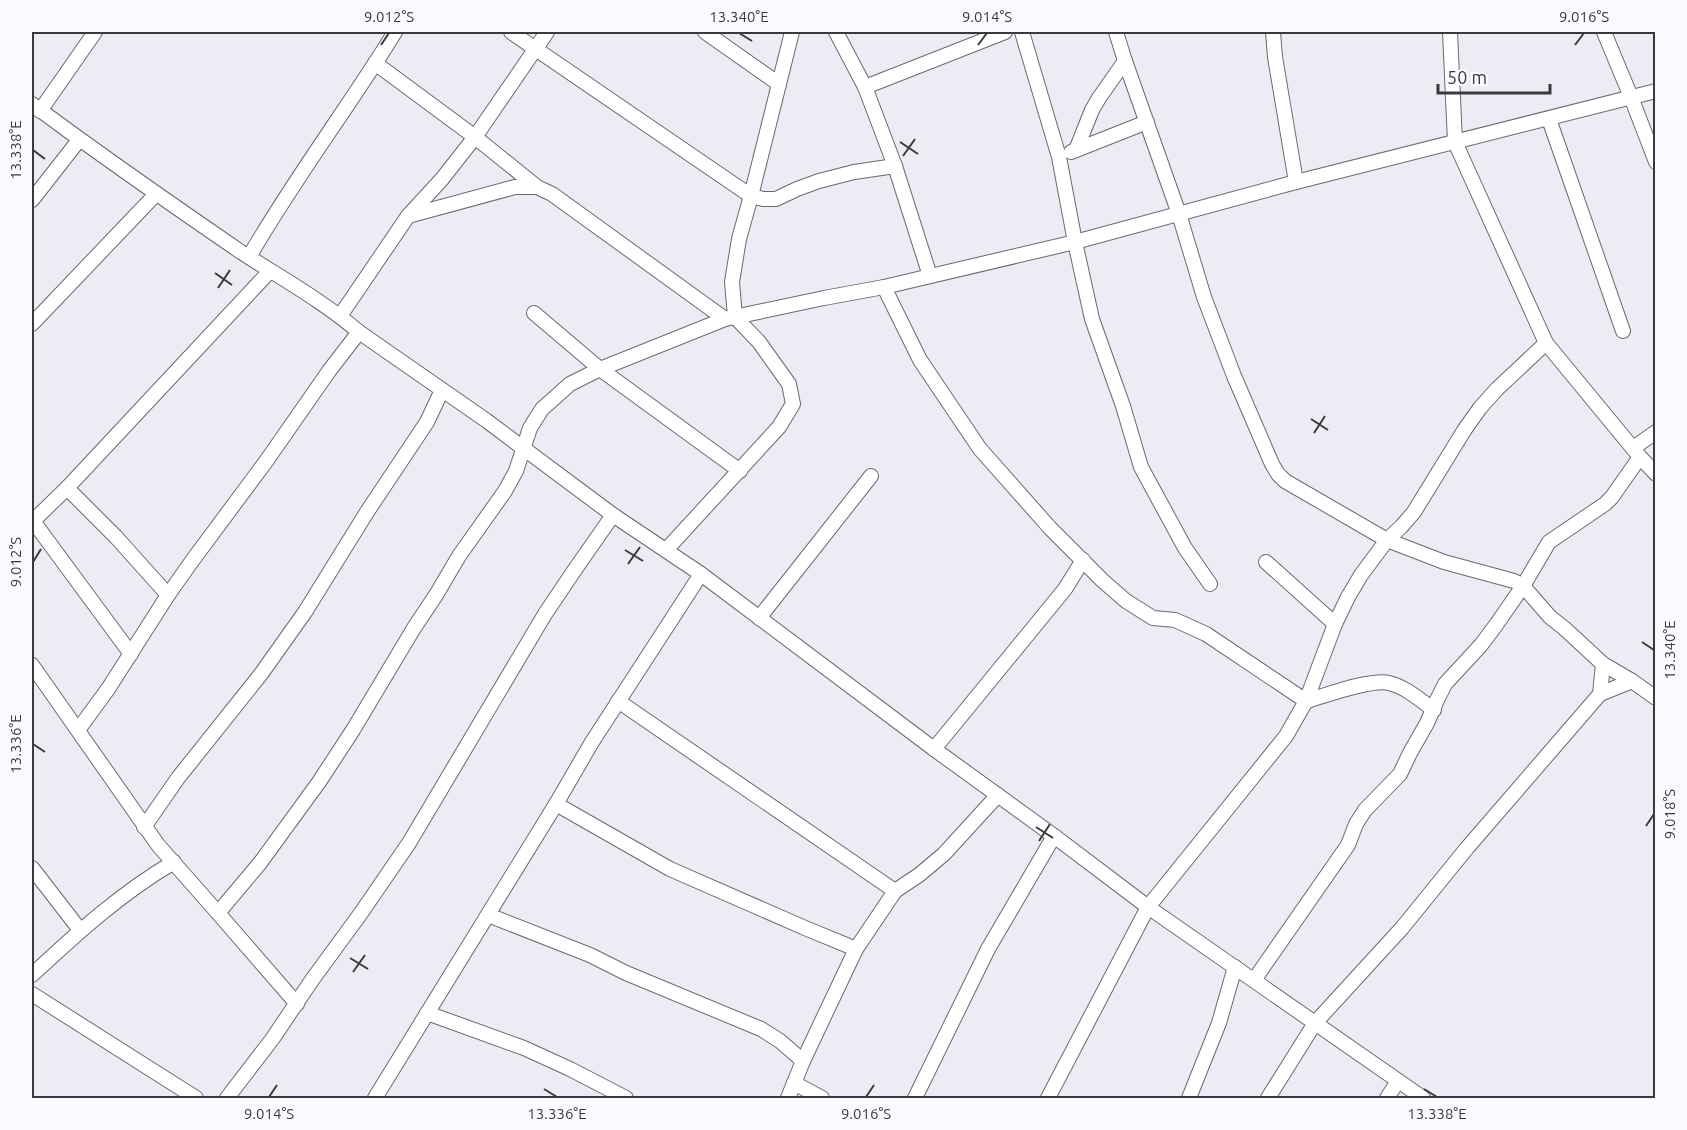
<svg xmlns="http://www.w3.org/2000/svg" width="1687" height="1130" font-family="Ubuntu,sans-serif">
<rect width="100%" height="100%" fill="#edebf4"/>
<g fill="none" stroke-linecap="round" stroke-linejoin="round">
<defs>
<g id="street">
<path d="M 511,32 L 751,196 L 763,199 L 776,199 L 797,189 L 819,181 L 854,172 L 895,166"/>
<path d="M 705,32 L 779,84"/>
<path d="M 836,32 L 865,87 L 895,166 L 930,276"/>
<path d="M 1022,32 L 1059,157 L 1075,242 L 1092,319 L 1123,406 L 1141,467 L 1185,548 L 1210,584"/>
<path d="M 1116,32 L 1125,61 L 1179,214 L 1204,297 L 1234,376 L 1272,464 L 1278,474 L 1285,481 L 1387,540 L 1444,562 L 1514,581 L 1523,586 L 1550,617 L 1564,628 L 1603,664 L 1632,681 L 1656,698"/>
<path d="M 1273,32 L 1275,57 L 1296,182"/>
<path d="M 1450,32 L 1455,142 L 1546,343 L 1640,457 L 1656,474"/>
<path d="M 1604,32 L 1631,97 L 1656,162"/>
<path d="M 375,63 L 475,137 L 537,187"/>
<path d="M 865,87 L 1005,32"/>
<path d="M 32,104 C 100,155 171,204 241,252 C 281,278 323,301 359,332 L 487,421 L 613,515 L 701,574 L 934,749 L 1054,836 L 1148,907 L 1423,1098"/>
<path d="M 40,111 L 95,32"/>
<path d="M 1549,119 L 1623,331"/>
<path d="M 1076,150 L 1092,110 L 1099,98 L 1125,61"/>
<path d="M 1071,152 L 1147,122"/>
<path d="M 32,200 L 79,140"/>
<path d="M 408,216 L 515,187 L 537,187 L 552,194 L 725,319"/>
<path d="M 249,257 C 294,179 348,108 395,32"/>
<path d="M 884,287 L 920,360 L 980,449 L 1050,528 L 1103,581 L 1126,601 L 1153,618 L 1175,620 L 1206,634 L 1306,701"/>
<path d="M 534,313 L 600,369 L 740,471"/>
<path d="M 340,316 L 408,216 L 442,179 L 475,137 L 547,32"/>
<path d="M 32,324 L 156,194"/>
<path d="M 1633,448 L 1656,432"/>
<path d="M 67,488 L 116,537 L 168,595"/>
<path d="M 33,521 L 131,654"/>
<path d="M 32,522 L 67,488 L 270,271"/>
<path d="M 666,550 L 779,427 L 793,404 L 789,384 L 759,342 L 735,317 L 732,282 L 739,239 L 751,196 L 792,32"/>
<path d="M 1266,562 L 1335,624"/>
<path d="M 759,618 L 871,476"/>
<path d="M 32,665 L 158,845 L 218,913 L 297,1004"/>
<path d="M 1600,694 L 1603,664"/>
<path d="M 618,701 L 895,891 L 856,949 L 803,1061 L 788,1098"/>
<path d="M 1306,701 C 1324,696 1372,678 1389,683 C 1406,687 1420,700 1434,710"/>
<path d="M 78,730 L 108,689 L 168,595 L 192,561 L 267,460 L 329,371 L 359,332"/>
<path d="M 934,749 L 1065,589 L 1083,560"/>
<path d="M 556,804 L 670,869 L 805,928 L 856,949"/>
<path d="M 144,827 L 178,778 L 261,674 L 305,612 L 367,512 L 427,422 L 442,390"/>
<path d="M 32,868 L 80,930"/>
<path d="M 895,891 L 919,875 L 944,854 L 998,795"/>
<path d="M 218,913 L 260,863 L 319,782 L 353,730 L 414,628 L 436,595 L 459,556 L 505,491 L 516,471 L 530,428 L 542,409 L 570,384 L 600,369 L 725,319 L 824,298 L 884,287 L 1075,242 L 1296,182 L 1656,91"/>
<path d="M 488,915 L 590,955 L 626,973 L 761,1029 L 780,1041 L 803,1061"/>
<path d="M 32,975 C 76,934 121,893 174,862"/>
<path d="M 1254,980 L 1348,845 L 1356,824 L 1365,810 L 1400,774 L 1410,753 L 1427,723 L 1437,700 L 1445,684 L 1481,645 L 1496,625 L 1523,586 L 1549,542 L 1605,504 L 1612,497 L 1640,457"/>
<path d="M 32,994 L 196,1098"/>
<path d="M 427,1013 L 524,1048 L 570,1069 L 626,1098"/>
<path d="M 794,1083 L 822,1098"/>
<path d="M 227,1098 L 273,1038 L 312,980 L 361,913 L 409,843 L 545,614 L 576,568 L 613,515"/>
<path d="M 375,1098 L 556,804 L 592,742 L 701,574"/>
<path d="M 915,1098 L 988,949 L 1054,836"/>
<path d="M 1048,1098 L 1148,907 L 1286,736 L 1306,701 L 1335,624 L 1348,597 L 1361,575 L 1387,540 L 1401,527 L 1414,512 L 1465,429 L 1480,408 L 1497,389 L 1546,343"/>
<path d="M 1189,1098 L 1219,1023 L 1235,967"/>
<path d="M 1268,1098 L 1315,1023 L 1402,928 L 1467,848 L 1600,694 L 1632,681"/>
<path d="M 1387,1098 L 1398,1081"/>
</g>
</defs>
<use href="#street" stroke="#6a6970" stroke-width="16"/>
<use href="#street" stroke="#fff" stroke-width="14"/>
</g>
<path fill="none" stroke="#3a393d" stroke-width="2" d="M 739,33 L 752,41M 381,45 L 389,33M 978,45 L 987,33M 1575,45 L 1584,33M 900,142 L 918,154M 33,150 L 45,159M 903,156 L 915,139M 215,273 L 232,285M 218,288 L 230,270M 1311,419 L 1328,430M 1314,433 L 1325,416M 625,550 L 643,561M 33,562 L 41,549M 628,564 L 640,547M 1642,642 L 1654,650M 33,744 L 45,752M 1646,826 L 1654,814M 1036,827 L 1053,838M 1039,841 L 1050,824M 350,958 L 368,969M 353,972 L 365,955M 544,1089 L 557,1097M 1424,1089 L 1437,1097M 269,1097 L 277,1085M 866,1097 L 874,1085"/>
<rect width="1687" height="1130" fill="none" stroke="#faf9ff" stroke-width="66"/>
<path d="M1438 84v9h112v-9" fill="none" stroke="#3a393d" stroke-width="3"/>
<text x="1447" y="84" font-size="18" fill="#3a393d" stroke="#faf9ff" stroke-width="4.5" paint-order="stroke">50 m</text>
<rect x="33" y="33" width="1621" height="1064" fill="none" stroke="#3a393d" stroke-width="2"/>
<g font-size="15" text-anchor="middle" fill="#3a393d">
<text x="389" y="22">9.012°S</text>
<text x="739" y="22">13.340°E</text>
<text x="987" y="22">9.014°S</text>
<text x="1584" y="22">9.016°S</text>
<text transform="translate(16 150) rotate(-90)" y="5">13.338°E</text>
<text transform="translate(16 562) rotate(-90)" y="5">9.012°S</text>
<text transform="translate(1670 650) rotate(-90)" y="5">13.340°E</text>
<text transform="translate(16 744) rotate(-90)" y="5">13.336°E</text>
<text transform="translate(1670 814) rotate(-90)" y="5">9.018°S</text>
<text x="269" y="1119">9.014°S</text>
<text x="557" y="1119">13.336°E</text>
<text x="866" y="1119">9.016°S</text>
<text x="1437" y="1119">13.338°E</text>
</g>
</svg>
